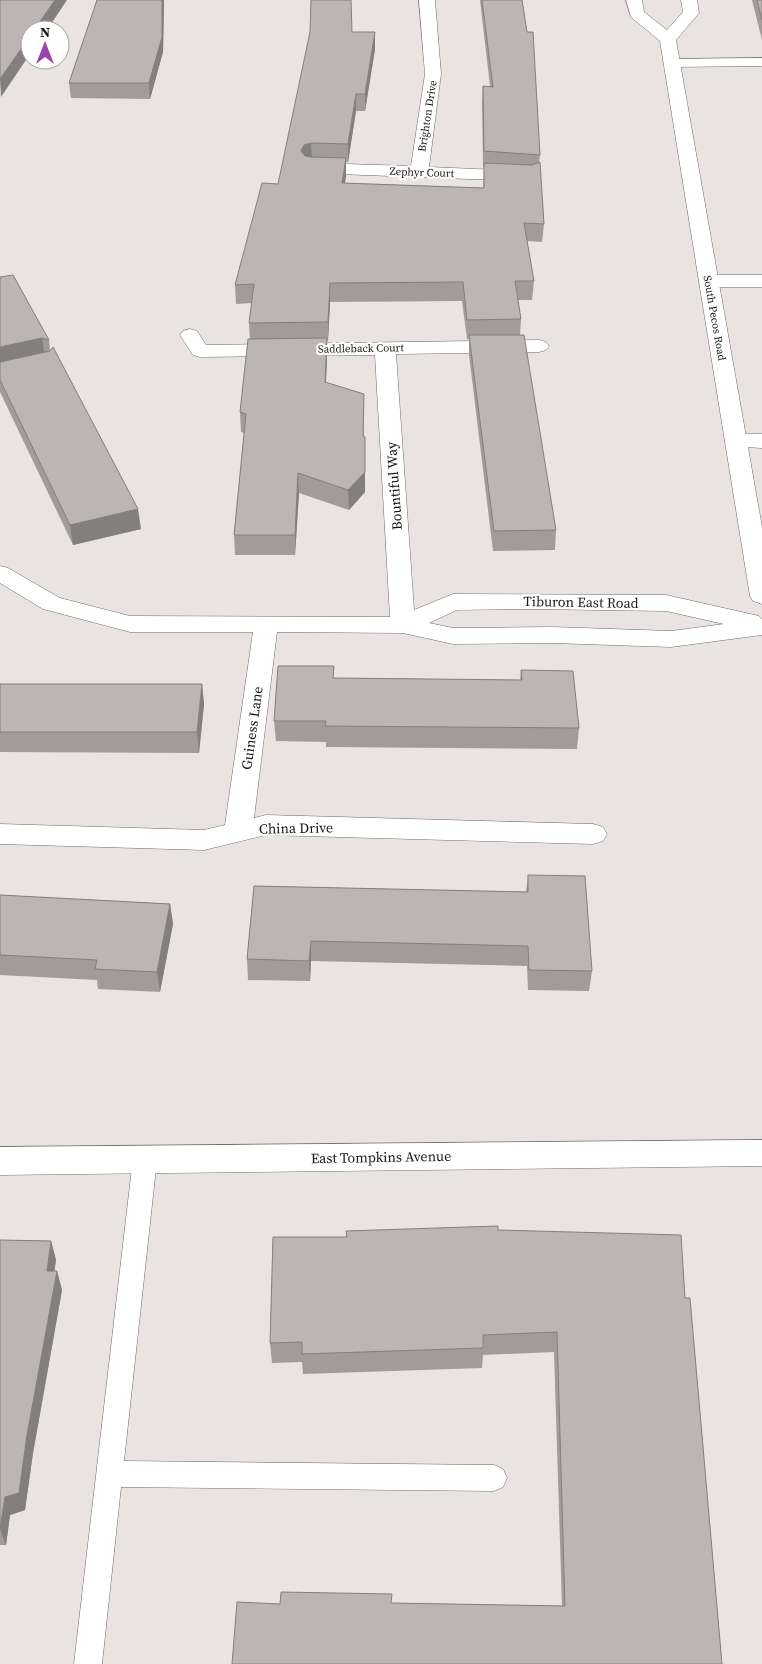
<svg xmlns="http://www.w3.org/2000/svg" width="762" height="1664" font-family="'Source Serif 4',serif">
<rect width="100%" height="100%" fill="#e9e4e1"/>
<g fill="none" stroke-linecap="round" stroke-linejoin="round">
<defs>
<g id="service">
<path d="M 762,58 L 762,66 L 672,67 L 666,63 L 672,59 Z"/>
<path d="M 145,1149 L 153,1152 L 157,1159 L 124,1461 L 494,1465 L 503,1469 L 507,1478 L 503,1487 L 494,1491 L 121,1487 L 102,1664 L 74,1664 L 133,1159 L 137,1152 Z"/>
</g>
<g id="minor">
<path d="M 419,0 L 435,0 L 441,74 L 429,167 L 521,171 L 527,172 L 530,176 L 527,180 L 521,181 L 312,173 L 306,172 L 303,168 L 306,164 L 312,163 L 411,166 L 425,74 Z"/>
<path d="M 709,275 L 762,275 L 762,287 L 709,287 L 702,285 L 699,281 L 702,277 Z"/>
<path d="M 190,329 L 197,331 L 206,345 L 539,340 L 546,342 L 549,346 L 546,350 L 539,352 L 396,354 L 414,610 L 453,594 L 666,595 L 759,616 L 762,619 L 762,635 L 671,647 L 552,643 L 453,644 L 403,633 L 277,632 L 254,818 L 266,815 L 593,824 L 603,827 L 607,834 L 603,841 L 593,844 L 266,835 L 204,850 L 0,844 L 0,824 L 204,830 L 225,825 L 253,632 L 130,632 L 43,609 L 0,583 L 0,566 L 8,568 L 60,598 L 130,616 L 390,617 L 375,355 L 200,357 L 193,355 L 180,335 L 183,331 ZM 534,609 L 666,611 L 724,624 L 671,631 L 552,627 L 453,628 L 429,623 L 457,610 Z"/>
<path d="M 736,434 L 762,434 L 762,448 L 728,446 L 725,441 L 728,436 Z"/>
</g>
<path id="tertiary" d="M 762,1140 L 762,1166 L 0,1175 L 0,1147 Z"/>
<path id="primary" d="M 626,0 L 642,0 L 644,12 L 667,30 L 683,12 L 681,0 L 697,0 L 699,13 L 676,40 L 762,527 L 762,604 L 753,601 L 750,596 L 660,41 L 631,17 Z"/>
</defs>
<use href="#service" stroke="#6e6a67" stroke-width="1"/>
<use href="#minor" stroke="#6e6a67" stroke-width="1"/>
<use href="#tertiary" stroke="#6e6a67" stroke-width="1"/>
<use href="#primary" stroke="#6e6a67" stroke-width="1"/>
<use href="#service" fill="#fff" fill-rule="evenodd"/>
<use href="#minor" fill="#fff" fill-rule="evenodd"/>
<use href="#tertiary" fill="#fff" fill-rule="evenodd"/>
<use href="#primary" fill="#fff" fill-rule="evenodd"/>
</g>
<g fill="#a19c9b">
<path d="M 97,0 L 164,0 L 163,52 L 150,99 L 71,98 L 69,83 Z"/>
<path d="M 480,0 L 522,0 L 540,155 L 539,163 L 544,224 L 542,242 L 527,241 L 534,281 L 532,300 L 518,300 L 521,319 L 520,335 L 556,530 L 555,550 L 493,551 L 469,355 L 469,339 L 467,339 L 462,301 L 330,302 L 328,341 L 327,341 L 327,357 L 326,382 L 364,413 L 363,436 L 365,492 L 349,510 L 299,493 L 295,555 L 235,555 L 234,535 L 244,433 L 241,432 L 240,412 L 250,339 L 249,323 L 252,303 L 236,304 L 235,285 L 278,184 L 352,32 L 375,32 L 375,49 L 365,111 L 356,111 L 348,162 L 346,162 L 346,176 L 345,183 L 483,188 L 484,167 L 483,167 L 482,102 L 483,86 L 490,86 Z"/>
<path d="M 752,0 L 762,0 L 762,40 Z"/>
<path d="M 0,277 L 49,340 L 50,350 L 141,529 L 73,545 L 0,392 Z"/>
<path d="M 521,670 L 579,728 L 577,749 L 326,747 L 326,742 L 276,741 L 274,721 L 334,678 L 520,680 Z"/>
<path d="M 0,684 L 202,684 L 204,704 L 199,753 L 0,752 Z"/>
<path d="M 528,875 L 592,971 L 589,991 L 528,990 L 527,966 L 311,961 L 310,981 L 248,980 L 247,959 L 254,886 L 526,892 Z"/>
<path d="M 0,895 L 170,904 L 173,924 L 160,992 L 98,989 L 97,980 L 0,975 Z"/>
<path d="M 498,1230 L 685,1298 L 722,1664 L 280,1604 L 391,1603 L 562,1606 L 554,1352 L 483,1355 L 482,1368 L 303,1374 L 302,1362 L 272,1363 L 270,1343 L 346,1237 L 346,1231 Z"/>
<path d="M 0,1240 L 51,1241 L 56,1260 L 54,1271 L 57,1271 L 62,1290 L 33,1453 L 25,1510 L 10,1515 L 6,1545 L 0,1545 Z"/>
</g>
<g fill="#837f7e">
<path d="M 55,0 L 67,0 L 47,30 L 34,30 Z"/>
<path d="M 162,0 L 164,0 L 164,3 L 163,52 L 150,99 L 149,83 Z"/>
<path d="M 375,32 L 375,49 L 365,111 L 365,94 Z"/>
<path d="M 30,36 L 30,54 L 1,97 L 0,79 Z"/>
<path d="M 356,94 L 356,111 L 348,162 L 348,144 Z"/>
<path d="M 311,143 L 312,161 L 304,163 L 301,151 L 304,145 Z"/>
<path d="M 346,158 L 346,176 L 342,201 L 342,183 Z"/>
<path d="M 330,283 L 330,302 L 328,341 L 328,322 Z"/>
<path d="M 42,338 L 45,357 L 0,367 L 0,347 Z"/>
<path d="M 327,338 L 327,357 L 325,401 L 325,382 Z"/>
<path d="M 364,394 L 364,413 L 363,456 L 363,436 Z"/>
<path d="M 365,437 L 365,492 L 349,510 L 348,490 Z"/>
<path d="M 298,473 L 299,493 L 295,555 L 295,535 Z"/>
<path d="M 138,509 L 141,529 L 73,545 L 70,525 Z"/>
<path d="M 202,684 L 204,704 L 199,753 L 197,732 Z"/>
<path d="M 170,904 L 173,924 L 160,992 L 157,972 Z"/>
<path d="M 311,941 L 311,961 L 310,981 L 309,961 Z"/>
<path d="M 51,1241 L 56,1260 L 52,1290 L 47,1271 Z"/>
<path d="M 57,1271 L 62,1290 L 33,1453 L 25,1510 L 10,1515 L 6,1545 L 0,1529 L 5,1497 L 27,1435 Z"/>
</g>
<g fill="#bbb5b4" stroke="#837f7e">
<path d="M 0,0 L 55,0 L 34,30 L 30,30 L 30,36 L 0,79 Z"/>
<path d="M 97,0 L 162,0 L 162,37 L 149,83 L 69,83 Z"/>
<path d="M 311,0 L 351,0 L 352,32 L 375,32 L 365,94 L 356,94 L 348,144 L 311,143 L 304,145 L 301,151 L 305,156 L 311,157 L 346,158 L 342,183 L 484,188 L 484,163 L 532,165 L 540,162 L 544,224 L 524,223 L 534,281 L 515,281 L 521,319 L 467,320 L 463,282 L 330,283 L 328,322 L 249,323 L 254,284 L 235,285 L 262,183 L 278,184 L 310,32 Z"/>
<path d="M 482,0 L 522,0 L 527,32 L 533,32 L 540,155 L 484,151 L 483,86 L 493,87 Z"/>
<path d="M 757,0 L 762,0 L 762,20 Z"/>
<path d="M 13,275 L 49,340 L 42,338 L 0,347 L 0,277 Z"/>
<path d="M 469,335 L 524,335 L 556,530 L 494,531 Z"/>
<path d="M 327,338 L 325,382 L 364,394 L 363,436 L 365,437 L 365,472 L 348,490 L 298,473 L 295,535 L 234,535 L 246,414 L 240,412 L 248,339 Z"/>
<path d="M 53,347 L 138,509 L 70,525 L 0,380 L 0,362 L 50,351 Z"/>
<path d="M 278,666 L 334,666 L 333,678 L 522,680 L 521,670 L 573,671 L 579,728 L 325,726 L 326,721 L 274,721 Z"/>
<path d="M 0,684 L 202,684 L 197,732 L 0,732 Z"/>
<path d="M 528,875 L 585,876 L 592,971 L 529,970 L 528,946 L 311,941 L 309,961 L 247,959 L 254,886 L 528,892 Z"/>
<path d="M 0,895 L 170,904 L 157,972 L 95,969 L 97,960 L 0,955 Z"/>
<path d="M 498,1226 L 498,1230 L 681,1235 L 685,1298 L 690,1298 L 722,1664 L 232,1664 L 237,1602 L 280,1604 L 281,1592 L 392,1594 L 391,1603 L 565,1606 L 557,1332 L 483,1335 L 483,1348 L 302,1354 L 302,1342 L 270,1343 L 273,1237 L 347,1237 L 346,1231 Z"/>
<path d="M 0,1240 L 51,1241 L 47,1271 L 57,1271 L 27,1435 L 19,1493 L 5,1497 L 0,1529 Z"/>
</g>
<g text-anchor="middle" stroke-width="4.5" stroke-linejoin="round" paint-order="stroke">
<g font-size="11" fill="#191716" stroke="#fff">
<text transform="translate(427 116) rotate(-81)" y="4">Brighton Drive</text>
<text transform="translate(422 172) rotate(2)" y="4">Zephyr Court</text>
<text transform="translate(715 318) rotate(80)" y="4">South Pecos Road</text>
<text transform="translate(361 348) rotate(-1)" y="4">Saddleback Court</text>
</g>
<g font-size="14" fill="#191716" stroke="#fff">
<text transform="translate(394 486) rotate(-94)" y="5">Bountiful Way</text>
<text transform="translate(581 602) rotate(1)" y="5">Tiburon East Road</text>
<text transform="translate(252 728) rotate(-82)" y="5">Guiness Lane</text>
<text transform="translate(296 828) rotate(-1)" y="5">China Drive</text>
<text transform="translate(381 1157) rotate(-1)" y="5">East Tompkins Avenue</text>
</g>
</g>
<g transform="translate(45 45)"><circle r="24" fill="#ffffff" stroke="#a3a2a2"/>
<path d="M0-4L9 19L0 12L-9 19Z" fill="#9943b0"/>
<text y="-8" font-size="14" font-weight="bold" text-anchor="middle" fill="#191716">N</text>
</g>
</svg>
